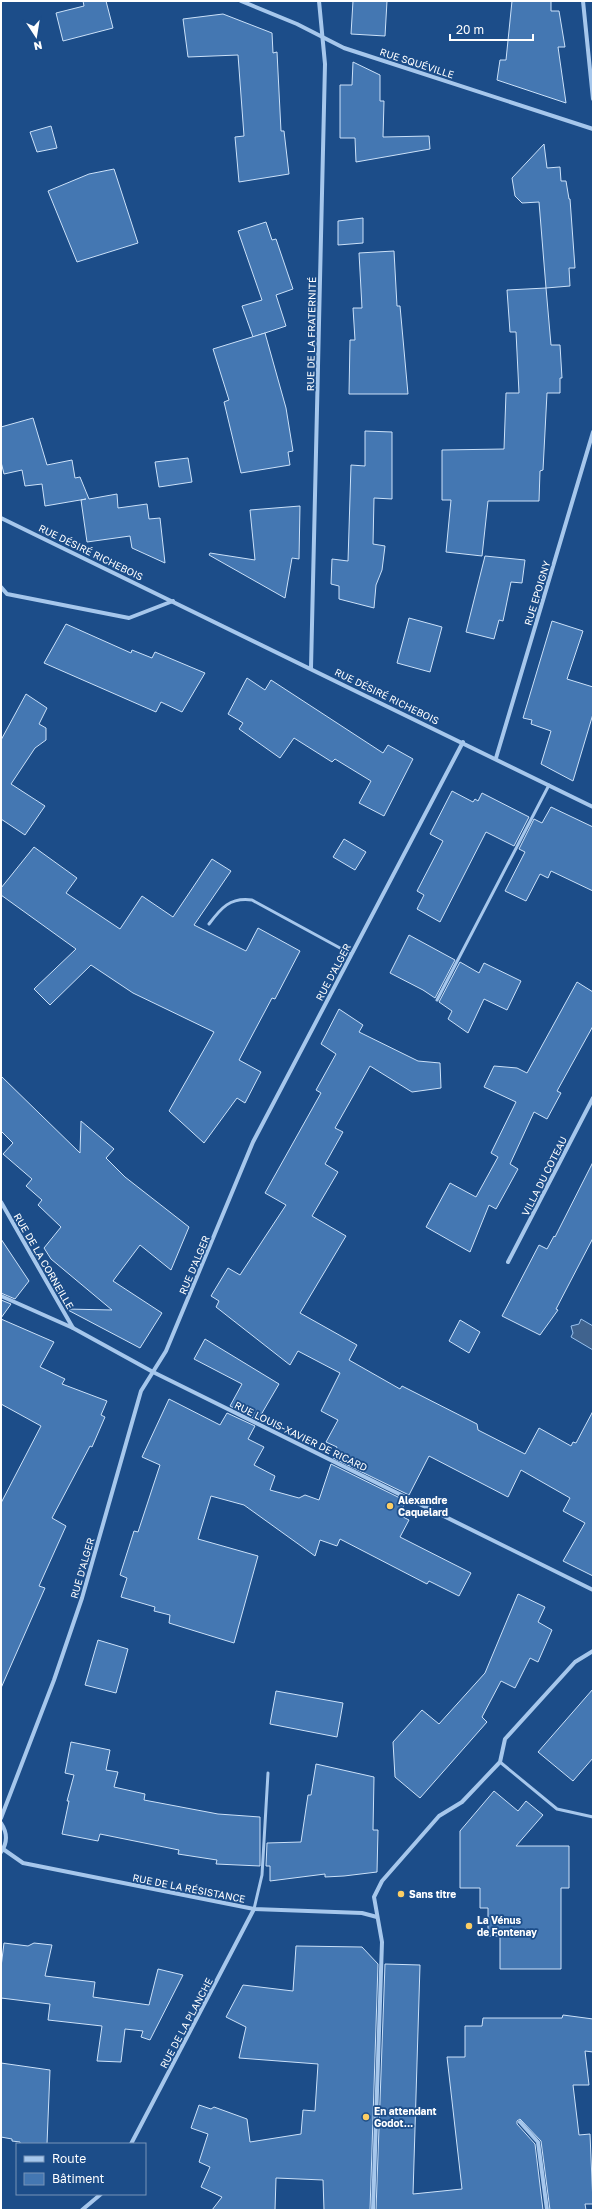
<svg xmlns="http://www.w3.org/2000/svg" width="594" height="2211" font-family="'Golos Text',sans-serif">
<rect width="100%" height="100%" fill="#1c4d89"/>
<path fill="#40638e" stroke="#99c2ee" d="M 581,1319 L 593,1326 L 593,1350 L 571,1337 L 573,1333 L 571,1326 L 579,1324 Z"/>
<g fill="#4477b2" stroke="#cbe1f9">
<path d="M 83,1 L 106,1 L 113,28 L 63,41 L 56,13 L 84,6 Z"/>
<path d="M 353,1 L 387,1 L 385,36 L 351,34 Z"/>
<path d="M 512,1 L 551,1 L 551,11 L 559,11 L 565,47 L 558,47 L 566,103 L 497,80 L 500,60 L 506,60 Z"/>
<path d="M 223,14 L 272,33 L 273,53 L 277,52 L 281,131 L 284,131 L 289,174 L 239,182 L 235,137 L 244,136 L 238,55 L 188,57 L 183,19 Z"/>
<path d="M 353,62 L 380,75 L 380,101 L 384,101 L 383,137 L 429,136 L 430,149 L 356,162 L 355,138 L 340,138 L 340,85 L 352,85 Z"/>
<path d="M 51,126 L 57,148 L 37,152 L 30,132 Z"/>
<path d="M 544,144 L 547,168 L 560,167 L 561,181 L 566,181 L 569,199 L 570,199 L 575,268 L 569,268 L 570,286 L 546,288 L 539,202 L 522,203 L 515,196 L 512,178 Z"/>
<path d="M 114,169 L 138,243 L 77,262 L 48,191 L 89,174 Z"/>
<path d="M 363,218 L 363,243 L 338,245 L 338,221 Z"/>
<path d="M 266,222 L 272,240 L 276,239 L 293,289 L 276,295 L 286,326 L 253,337 L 242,306 L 262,300 L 238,231 Z"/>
<path d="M 394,251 L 397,306 L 400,306 L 408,394 L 349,394 L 350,340 L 355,340 L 353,308 L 362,308 L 359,253 Z"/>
<path d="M 546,288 L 551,345 L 560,345 L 562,378 L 560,378 L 560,393 L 547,393 L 543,470 L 540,471 L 539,501 L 488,501 L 482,556 L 446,552 L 451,500 L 442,500 L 442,450 L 504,449 L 506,393 L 519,393 L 516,332 L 510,332 L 507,290 Z"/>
<path d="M 265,333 L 286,408 L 293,451 L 288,452 L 290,465 L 241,473 L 224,402 L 229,400 L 213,349 Z"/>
<path d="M 33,418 L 47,465 L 72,460 L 75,478 L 80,477 L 89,499 L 117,494 L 118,508 L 147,504 L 149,519 L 160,518 L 165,563 L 132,548 L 130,536 L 87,542 L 81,500 L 86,499 L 45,506 L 42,484 L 25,486 L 22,470 L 4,474 L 1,462 L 1,427 Z"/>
<path d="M 365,431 L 392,432 L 392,499 L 374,498 L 373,544 L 385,546 L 382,570 L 376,585 L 374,608 L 339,599 L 339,586 L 331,584 L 332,559 L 348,561 L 351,465 L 365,466 Z"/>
<path d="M 188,458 L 192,482 L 159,487 L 155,462 Z"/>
<path d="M 300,506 L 299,559 L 292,558 L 285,598 L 209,555 L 210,553 L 255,560 L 250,510 Z"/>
<path d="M 485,556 L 525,560 L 522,583 L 511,582 L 503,621 L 499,620 L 494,639 L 466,632 Z"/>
<path d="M 409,618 L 442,627 L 430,672 L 397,663 Z"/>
<path d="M 552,621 L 583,631 L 567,679 L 593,687 L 593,714 L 573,781 L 541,764 L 551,731 L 531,724 L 532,720 L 523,718 Z"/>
<path d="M 66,624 L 131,653 L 132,650 L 152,658 L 155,652 L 205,673 L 182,712 L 161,702 L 156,712 L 44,663 Z"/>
<path d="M 247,678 L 265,690 L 271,680 L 383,753 L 388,745 L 413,759 L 384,816 L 359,803 L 371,781 L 335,759 L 332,762 L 294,738 L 280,758 L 239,729 L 243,723 L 228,714 Z"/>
<path d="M 26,694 L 47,708 L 39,724 L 46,728 L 46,740 L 35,748 L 11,784 L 45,806 L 25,835 L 1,819 L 1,740 Z"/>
<path d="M 452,791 L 473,802 L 475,799 L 478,801 L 482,793 L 529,817 L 514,846 L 486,832 L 440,922 L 417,909 L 424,895 L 417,891 L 443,841 L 430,834 Z"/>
<path d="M 551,807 L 593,827 L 593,891 L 551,871 L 548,878 L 540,874 L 526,901 L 505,891 L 525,852 L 519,849 L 534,819 L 542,823 Z"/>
<path d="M 344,839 L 366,852 L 355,870 L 333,857 Z"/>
<path d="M 34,847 L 77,878 L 66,893 L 120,929 L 142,896 L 173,917 L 212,859 L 231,871 L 194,925 L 246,951 L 258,928 L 300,951 L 275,999 L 272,998 L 239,1060 L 261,1072 L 245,1103 L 237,1098 L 204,1143 L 169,1111 L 214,1032 L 133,993 L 91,965 L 50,1005 L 34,989 L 76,949 L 1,895 L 1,888 Z"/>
<path d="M 409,935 L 455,960 L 435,998 L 423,990 L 390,973 Z"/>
<path d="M 460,962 L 479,973 L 484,963 L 521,981 L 507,1010 L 484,999 L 468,1033 L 448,1019 L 452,1011 L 439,1002 Z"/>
<path d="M 577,982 L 593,992 L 593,1026 L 557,1091 L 561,1093 L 547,1119 L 534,1112 L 510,1164 L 518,1169 L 496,1209 L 489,1205 L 470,1252 L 426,1227 L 450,1183 L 476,1197 L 498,1157 L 491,1153 L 516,1102 L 484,1087 L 494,1066 L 517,1068 L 527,1073 Z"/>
<path d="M 339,1009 L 363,1025 L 359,1032 L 418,1061 L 440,1063 L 441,1088 L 412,1092 L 370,1066 L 335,1128 L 343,1132 L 325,1164 L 338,1172 L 312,1216 L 346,1236 L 300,1313 L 357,1345 L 349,1360 L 400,1389 L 402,1386 L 477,1424 L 478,1430 L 525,1454 L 539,1428 L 571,1446 L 573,1442 L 576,1443 L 593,1411 L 593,1576 L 563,1561 L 585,1523 L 563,1511 L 570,1498 L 521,1470 L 508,1497 L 429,1456 L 409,1495 L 333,1458 L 337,1447 L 326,1442 L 338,1420 L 321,1411 L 340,1373 L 298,1351 L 290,1365 L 216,1307 L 219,1301 L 211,1296 L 228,1268 L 240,1275 L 286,1205 L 265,1193 L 321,1093 L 316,1090 L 336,1054 L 321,1044 Z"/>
<path d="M 1,1076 L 80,1153 L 81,1121 L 114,1149 L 106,1158 L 125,1177 L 189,1227 L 171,1270 L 140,1245 L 113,1281 L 162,1313 L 140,1348 L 66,1309 L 112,1310 L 51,1259 L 44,1248 L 61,1227 L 38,1205 L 42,1200 L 26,1186 L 32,1179 L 3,1154 L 13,1143 L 1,1131 Z"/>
<path d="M 593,1162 L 593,1238 L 556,1309 L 558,1310 L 540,1335 L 502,1316 L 539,1245 L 547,1249 L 554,1236 L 555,1237 Z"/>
<path d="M 1,1239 L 29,1281 L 15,1299 L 1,1293 Z"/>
<path d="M 1,1300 L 11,1304 L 1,1318 Z"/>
<path d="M 1,1319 L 54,1342 L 40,1367 L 65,1379 L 62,1384 L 107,1401 L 101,1415 L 105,1417 L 92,1447 L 90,1446 L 52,1518 L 66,1526 L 39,1586 L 45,1588 L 1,1688 L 1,1503 L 41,1426 L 1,1404 Z"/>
<path d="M 460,1320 L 480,1332 L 469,1353 L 449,1341 Z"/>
<path d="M 205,1339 L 279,1384 L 258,1420 L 230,1406 L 242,1384 L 194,1359 Z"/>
<path d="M 169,1399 L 220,1425 L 227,1413 L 255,1426 L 248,1439 L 264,1447 L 254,1465 L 275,1476 L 270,1490 L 299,1498 L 305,1495 L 319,1500 L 331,1464 L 406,1501 L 399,1515 L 409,1520 L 400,1537 L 471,1573 L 459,1596 L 429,1581 L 427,1584 L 340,1539 L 337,1546 L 320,1540 L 315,1556 L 244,1505 L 211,1496 L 198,1539 L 258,1556 L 234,1643 L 169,1623 L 170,1615 L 154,1611 L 155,1607 L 121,1597 L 127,1578 L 120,1575 L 134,1531 L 138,1532 L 160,1465 L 142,1457 Z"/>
<path d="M 518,1594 L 545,1607 L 538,1622 L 552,1630 L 538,1662 L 530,1658 L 515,1688 L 501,1681 L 482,1717 L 487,1722 L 420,1798 L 395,1777 L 393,1742 L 422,1710 L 439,1724 L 485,1673 Z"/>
<path d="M 98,1640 L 128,1649 L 116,1693 L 85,1685 Z"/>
<path d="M 593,1689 L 593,1758 L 573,1781 L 538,1752 Z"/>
<path d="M 276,1691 L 343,1703 L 337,1737 L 270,1724 Z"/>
<path d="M 71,1742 L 110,1750 L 106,1770 L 118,1772 L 114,1787 L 145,1794 L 144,1800 L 218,1814 L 260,1817 L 260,1866 L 216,1864 L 217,1860 L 178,1854 L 179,1850 L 100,1834 L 98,1841 L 62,1834 L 69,1801 L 67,1801 L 74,1775 L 65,1773 Z"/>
<path d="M 316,1764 L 374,1777 L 373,1830 L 378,1830 L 377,1872 L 344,1876 L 325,1877 L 325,1874 L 270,1881 L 270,1866 L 266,1866 L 267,1843 L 301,1842 L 308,1795 L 311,1795 Z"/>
<path d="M 494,1791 L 518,1811 L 526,1801 L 543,1815 L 516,1846 L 569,1846 L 569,1888 L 561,1888 L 561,1969 L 500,1969 L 500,1936 L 488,1936 L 488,1908 L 480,1908 L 480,1888 L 460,1888 L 460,1831 Z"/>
<path d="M 4,1943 L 28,1946 L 34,1943 L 52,1945 L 45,1976 L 95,1982 L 93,1997 L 149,2005 L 158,1969 L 183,1975 L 150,2040 L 141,2037 L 143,2031 L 125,2029 L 121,2062 L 97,2061 L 102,2026 L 48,2020 L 50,2004 L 1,1998 L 1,1967 Z"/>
<path d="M 296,1946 L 362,1947 L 378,1964 L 370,2210 L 324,2210 L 323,2180 L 276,2178 L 275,2210 L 212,2210 L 222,2197 L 201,2187 L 210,2167 L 199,2162 L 208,2134 L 191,2128 L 199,2105 L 211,2109 L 214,2107 L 247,2119 L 250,2142 L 301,2134 L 303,2110 L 315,2111 L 318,2064 L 239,2058 L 246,2027 L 226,2017 L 243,1985 L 293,1991 Z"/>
<path d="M 385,1964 L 420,1965 L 413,2194 L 462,2189 L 447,2057 L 465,2057 L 465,2026 L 482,2026 L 483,2018 L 562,2018 L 563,2015 L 593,2019 L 593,2052 L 585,2051 L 589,2085 L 573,2085 L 579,2135 L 590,2134 L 593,2204 L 585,2204 L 586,2210 L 550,2210 L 541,2141 L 520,2119 L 517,2121 L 517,2124 L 535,2144 L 543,2210 L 376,2210 Z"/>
<path d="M 1,2063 L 50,2070 L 47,2144 L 20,2144 L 20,2142 L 12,2141 L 12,2139 L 1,2137 Z"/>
</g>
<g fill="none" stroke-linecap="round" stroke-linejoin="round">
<g stroke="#a6c7ec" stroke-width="3">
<path d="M 209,924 C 221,908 230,897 252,900 L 351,954"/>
<path d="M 437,1000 L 549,785"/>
<path d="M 500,1762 L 557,1809 L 593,1817"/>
<path d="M 254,1909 L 262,1875 L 268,1773"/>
</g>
<g stroke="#a6c7ec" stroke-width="4">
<path d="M 241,1 L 297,24 L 344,48 L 593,129"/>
<path d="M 583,1 L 593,99"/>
<path d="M 1,518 L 593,807"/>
<path d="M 1,587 L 7,594 L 129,618 L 173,601"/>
<path d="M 311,668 L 325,64 L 319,1"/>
<path d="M 496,758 L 593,432"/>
<path d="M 1,1202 L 73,1328"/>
<path d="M 508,1262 L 593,1098"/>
<path d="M 1,1296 L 73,1328 L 153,1372 L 593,1590"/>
<path d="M 1,1818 L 54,1680 L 82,1598 L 141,1391 L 166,1351 L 253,1142 L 463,742"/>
<path d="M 1,1823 C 7,1832 8,1842 1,1852"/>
<path d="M 3,1849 L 23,1863 L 254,1909 L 362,1913 L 377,1917"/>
<path d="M 520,2122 L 538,2142 L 547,2210"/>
<path d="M 131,2144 L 254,1909"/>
<path d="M 82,2210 L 101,2194"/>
<path d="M 373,2210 L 382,1942 L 374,1897 L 382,1881 L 439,1816 L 462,1802 L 500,1762 L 505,1739 L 575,1662 L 593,1651"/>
</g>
</g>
<g fill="#fcce64" stroke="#1c4d89" stroke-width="1.5">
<circle cx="390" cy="1506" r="4"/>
<circle cx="401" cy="1894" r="4"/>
<circle cx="469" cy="1926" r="4"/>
<circle cx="366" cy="2117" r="4"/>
</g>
<g text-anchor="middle" stroke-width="3.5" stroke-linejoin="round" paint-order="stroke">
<g font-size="10" fill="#fff" stroke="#1c4d89">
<text transform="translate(417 63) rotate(18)" y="4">RUE SQUÉVILLE</text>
<text transform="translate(311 334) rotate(-89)" y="4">RUE DE LA FRATERNITÉ</text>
<text transform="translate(91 552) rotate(26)" y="4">RUE DÉSIRÉ RICHEBOIS</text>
<text transform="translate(537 593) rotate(-73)" y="4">RUE EPOIGNY</text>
<text transform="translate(387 696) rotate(26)" y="4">RUE DÉSIRÉ RICHEBOIS</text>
<text transform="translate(333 972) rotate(-62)" y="4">RUE D'ALGER</text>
<text transform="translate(544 1176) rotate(-63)" y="4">VILLA DU COTEAU</text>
<text transform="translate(44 1261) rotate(60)" y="4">RUE DE LA CORNEILLE</text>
<text transform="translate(194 1265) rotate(-67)" y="4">RUE D'ALGER</text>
<text transform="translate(301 1436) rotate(26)" y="4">RUE LOUIS-XAVIER DE RICARD</text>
<text transform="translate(82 1568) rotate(-74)" y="4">RUE D'ALGER</text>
<text transform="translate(189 1888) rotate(11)" y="4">RUE DE LA RÉSISTANCE</text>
<text transform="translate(186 2023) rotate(-62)" y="4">RUE DE LA PLANCHE</text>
</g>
<g font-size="10" font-weight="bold" fill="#fff" stroke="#1c4d89" text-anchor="start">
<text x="398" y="1504">Alexandre<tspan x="398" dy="12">Caquelard</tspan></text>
<text x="409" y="1898">Sans titre</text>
<text x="477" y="1924">La Vénus<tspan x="477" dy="12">de Fontenay</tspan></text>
<text x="374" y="2115">En attendant<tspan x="374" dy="12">Godot...</tspan></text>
</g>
</g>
<rect width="594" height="2211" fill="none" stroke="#ffffff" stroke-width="4"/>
<rect x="16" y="2143" width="130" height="52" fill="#1c4d89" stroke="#7794b8"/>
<rect x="24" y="2156" width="20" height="6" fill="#a6c7ec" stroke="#7794b8"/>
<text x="52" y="2163" font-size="12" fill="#ffffff">Route</text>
<rect x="24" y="2173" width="20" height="12" fill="#4477b2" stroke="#7794b8"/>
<text x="52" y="2183" font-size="12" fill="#ffffff">Bâtiment</text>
<g transform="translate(36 36) rotate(168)" stroke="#1c4d89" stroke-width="3" paint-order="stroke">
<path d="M0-3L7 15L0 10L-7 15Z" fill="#ffffff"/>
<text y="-6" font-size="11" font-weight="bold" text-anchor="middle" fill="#ffffff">N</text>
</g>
<path d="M450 34v6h83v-6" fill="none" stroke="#ffffff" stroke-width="2"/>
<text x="456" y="34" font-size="12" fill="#ffffff" stroke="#1c4d89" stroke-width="3" paint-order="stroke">20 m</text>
</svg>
